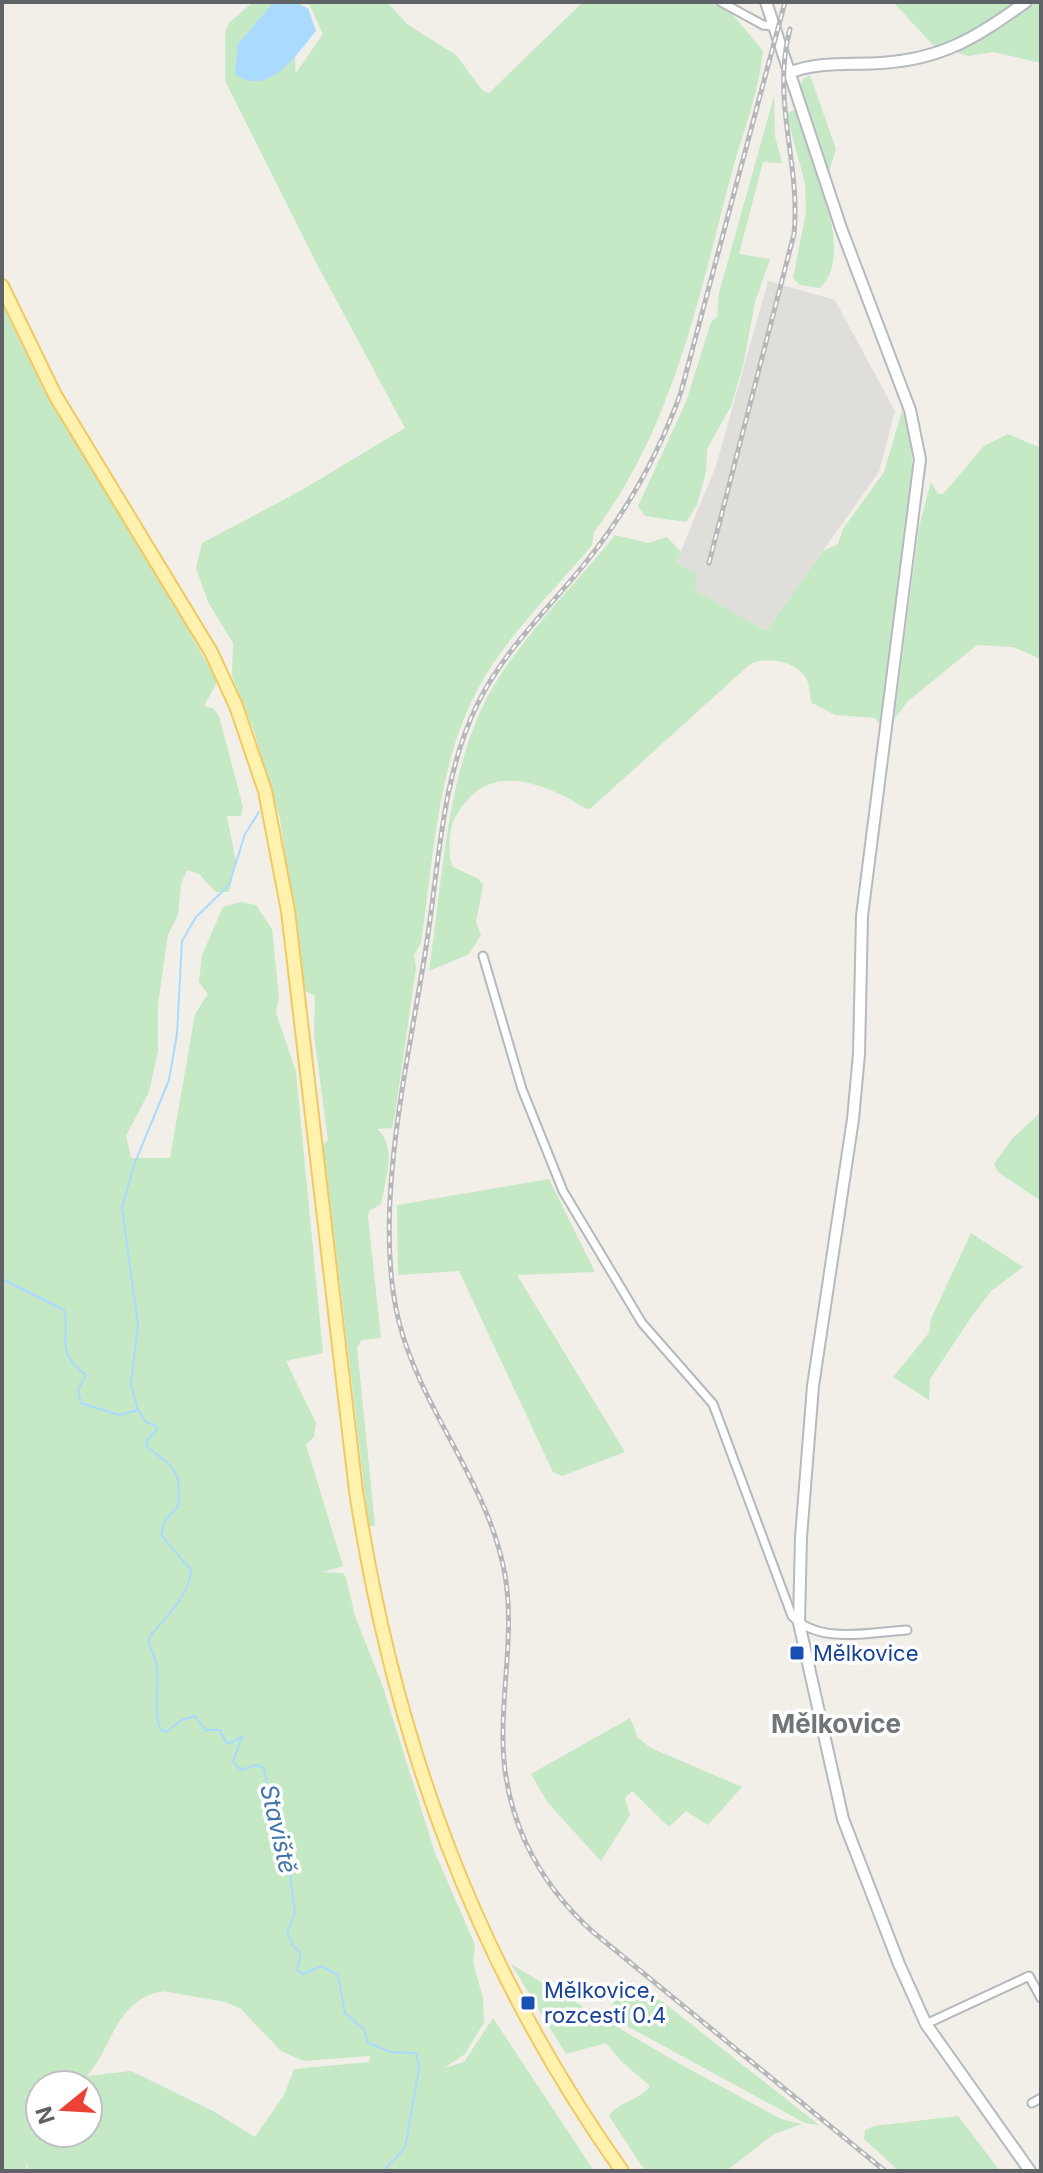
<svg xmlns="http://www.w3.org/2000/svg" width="1043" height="2173" font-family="Inter,sans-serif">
<rect width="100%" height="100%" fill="#f1efe8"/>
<path fill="#e0deda" d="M 768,281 L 835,300 L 895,411 L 879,472 L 766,631 L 695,590 L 676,563 L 716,466 Z"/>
<g fill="#c5e8c5" fill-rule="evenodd">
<path d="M 253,2 L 301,2 C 309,25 291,50 296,73 L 323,34 L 308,2 L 387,2 L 407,24 L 456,55 L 482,90 L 489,93 L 583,2 L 712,2 L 733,15 L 763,51 C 759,92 742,136 731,175 C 699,298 672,429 594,532 L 592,545 C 555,590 510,632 481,683 C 437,761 434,856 421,943 L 414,955 L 416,968 L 395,1114 L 392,1128 L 377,1129 C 398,1147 385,1180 381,1204 L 369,1211 L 368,1217 L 381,1338 L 362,1340 L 357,1347 L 375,1525 L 369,1527 L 323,1143 L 328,1141 L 314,1034 L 315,996 L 305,991 L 280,819 L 254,731 L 232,676 L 233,643 L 208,602 L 196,568 L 202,543 L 302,490 L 405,428 L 318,266 L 225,81 L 225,32 L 229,23 Z"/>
<path d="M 893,2 L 1041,2 L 1041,63 L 994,52 L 968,56 L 933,45 Z"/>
<path d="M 810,75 L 836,149 L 829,171 L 800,88 L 803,79 Z"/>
<path d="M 774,96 L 775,136 L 782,163 L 763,162 L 739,254 L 770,259 L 755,302 L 743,366 L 731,406 L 707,449 L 706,472 L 697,505 L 686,522 L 645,516 L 638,506 L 686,402 L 711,322 L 717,317 L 719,293 Z"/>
<path d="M 795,110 C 808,153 858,252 820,288 L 800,285 L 793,278 L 806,213 L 805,183 L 788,120 L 787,113 Z"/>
<path d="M 2,305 L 48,399 L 156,571 L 217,682 L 204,706 L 213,708 L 219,716 L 243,807 L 241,816 L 227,816 L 236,862 L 229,892 L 216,892 L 199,874 L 187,870 L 181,884 L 178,915 L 168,935 L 158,1004 L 158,1051 L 149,1092 L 126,1136 L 131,1158 L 170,1158 L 195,1014 L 208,994 L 199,982 L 202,955 L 223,907 L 241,902 L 256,905 L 272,929 L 279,996 L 276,1013 L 296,1072 L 323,1353 L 286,1361 L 316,1423 L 314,1437 L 306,1445 L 343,1566 L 323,1572 L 343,1573 L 346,1578 L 355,1616 L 383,1687 L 435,1853 L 475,1945 L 473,1962 L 483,1998 L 484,2023 L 465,2054 L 444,2068 L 464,2062 L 493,2018 L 594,2171 L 28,2171 L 27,2160 L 26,2171 L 2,2171 ZM 163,1991 L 225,2002 L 240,2008 L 281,2051 L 304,2061 L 370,2056 L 369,2062 L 294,2069 L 284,2095 L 255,2137 L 213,2111 L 131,2071 L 87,2076 C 114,2045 115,2000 163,1991 ZM 75,2082 L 73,2085 L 88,2085 L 88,2133 L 40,2133 L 40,2114 L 30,2138 L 40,2112 L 40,2085 Z"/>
<path d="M 902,411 C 931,454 889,666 881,726 L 875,718 L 835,715 L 812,703 C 809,695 810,685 806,678 C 797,661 764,655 749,665 L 590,809 C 580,807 577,803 568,798 C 523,776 482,768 455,818 C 449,829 447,856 453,867 L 479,879 L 483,885 L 476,922 L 481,935 L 469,954 L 429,971 C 443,880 446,767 493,687 C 526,632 575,585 615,535 L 648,543 L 667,537 L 681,552 L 676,563 L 696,573 L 695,590 L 766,631 L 823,551 L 838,544 L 843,529 L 884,472 Z"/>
<path d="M 1008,434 L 1041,448 L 1041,659 L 1013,647 L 977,645 L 907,702 L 894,720 L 919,527 L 931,482 L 938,494 L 943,494 L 984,446 Z"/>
<path d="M 1041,1112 L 1041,1201 L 998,1172 L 994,1164 L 1012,1139 Z"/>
<path d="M 549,1179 L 595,1272 L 517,1275 L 625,1452 L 562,1476 L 553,1472 L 459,1271 L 398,1275 L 397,1205 Z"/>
<path d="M 971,1233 L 1023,1267 L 991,1291 L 972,1316 L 930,1379 L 929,1400 L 893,1377 L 929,1333 L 931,1319 Z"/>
<path d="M 630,1718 L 638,1738 L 651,1748 L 742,1787 L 708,1825 L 686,1811 L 669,1827 L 632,1791 L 625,1798 L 630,1815 L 601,1861 L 548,1803 L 531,1774 Z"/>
<path d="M 511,1964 L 678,2063 L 781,2119 L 802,2124 L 774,2134 L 726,2171 L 645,2171 L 609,2116 C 619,2101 640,2101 650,2086 L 621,2061 L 606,2043 L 566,2054 Z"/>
<path d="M 642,1993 L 663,2002 L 819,2125 L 805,2123 L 614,2019 L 610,2011 L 614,2001 Z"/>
<path d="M 958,2116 L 1000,2171 L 899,2171 L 864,2139 L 865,2130 L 874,2126 Z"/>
</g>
<path fill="#aadaff" d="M 274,2 L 292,2 L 308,8 L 316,31 C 296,55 269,98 235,74 L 238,44 Z"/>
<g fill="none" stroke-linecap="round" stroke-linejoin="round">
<g stroke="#aadaff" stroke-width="2">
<path d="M 2,1279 L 64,1310 C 71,1338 53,1351 86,1375 L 78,1390 L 81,1403 L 119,1415 L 138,1410 L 146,1422 L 156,1426 L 157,1430 L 147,1440 L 147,1447 C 175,1468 182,1471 178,1507 L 165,1520 L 161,1535 L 191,1570 C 190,1595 165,1618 150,1636 C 147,1647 154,1652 156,1662 C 160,1684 153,1707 160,1729 L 166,1732 L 182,1720 L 195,1716 L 205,1730 L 220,1730 L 227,1744 L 242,1737 L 233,1762 L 241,1770 L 256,1765 L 264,1768 L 272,1812 L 286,1842 L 295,1913 L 287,1933 L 294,1947 L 301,1953 L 297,1970 L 303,1974 L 321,1966 L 338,1975 L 345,2013 L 364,2029 L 368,2043 L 391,2052 L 416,2053 L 419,2069 L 405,2148 L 383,2171"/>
<path d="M 138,1410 L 131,1384 L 138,1325 L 122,1208 L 134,1165 L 169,1080 L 177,1034 L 182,941 L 196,917 L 229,885 L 245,834 L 259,812"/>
</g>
<defs>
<g id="street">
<path d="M 721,2 L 763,25 L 772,26"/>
<path d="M 483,956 L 522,1089 L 563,1191 L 642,1323 L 713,1404 L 792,1616 C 820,1645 871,1632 907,1630"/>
<path d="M 926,2024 L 1029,1976 L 1041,1998"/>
<path d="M 1032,2103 L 1041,2098"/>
</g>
<g id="secondary">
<path d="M 766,2 L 841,228 L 910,410 L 920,459 L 862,916 L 859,1054 L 853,1119 L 813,1386 L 801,1537 L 799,1623 L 843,1819 L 899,1964 L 926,2024 L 1030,2171"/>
<path d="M 789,73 C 817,61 851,65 881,63 C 944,59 976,37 1026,2"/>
</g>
<path id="primary" d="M 2,286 L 55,395 L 211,652 L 236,706 L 265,791 L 288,911 L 356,1491 C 394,1741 475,1963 622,2171"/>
</defs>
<use href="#street" stroke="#b5b8bc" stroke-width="11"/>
<use href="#secondary" stroke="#b6babf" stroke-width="14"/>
<use href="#primary" stroke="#f2c960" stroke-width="16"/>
<use href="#street" stroke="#fff" stroke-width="7"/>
<use href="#secondary" stroke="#fff" stroke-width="10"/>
<use href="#primary" stroke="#fff2af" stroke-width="12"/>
<defs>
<g id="rail">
<path d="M 785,2 L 681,392 C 657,459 624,517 578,572 C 542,615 502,654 477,705 C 442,776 439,863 427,941 C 410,1055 371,1210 399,1322 C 422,1412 489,1483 505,1575 C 514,1629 503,1680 503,1734 C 502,1812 535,1880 593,1932 L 885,2171"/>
<path d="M 709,563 L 794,234 C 801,162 771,102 790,29"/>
</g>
</defs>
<use href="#rail" stroke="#b6b7b8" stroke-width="5"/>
<use href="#rail" stroke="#fff" stroke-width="2" stroke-dasharray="6" stroke-linecap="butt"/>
</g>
<g fill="#1a4fb4" stroke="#fff" stroke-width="3">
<rect x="789" y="1645" width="16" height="16" rx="4"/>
<rect x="520" y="1995" width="16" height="16" rx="4"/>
</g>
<g text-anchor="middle" stroke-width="7" stroke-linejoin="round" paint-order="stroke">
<g font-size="22" fill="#164399" stroke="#fff" text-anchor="start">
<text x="813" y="1661">Mělkovice</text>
<text x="544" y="1998">Mělkovice,<tspan x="544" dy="25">rozcestí 0.4</tspan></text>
</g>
<g font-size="24" font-style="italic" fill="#4174aa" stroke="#fff">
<text transform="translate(278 1829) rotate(77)" y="8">Staviště</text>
</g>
<g font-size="26" font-weight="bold" fill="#70757a" stroke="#fff">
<text x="836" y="1733">Mělkovice</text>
</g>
</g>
<rect width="1043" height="2173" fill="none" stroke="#5f6368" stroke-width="8"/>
<g transform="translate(64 2109) rotate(252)"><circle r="38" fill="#ffffff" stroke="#bfc1c3" stroke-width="2"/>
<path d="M0-6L14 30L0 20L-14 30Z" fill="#ea4335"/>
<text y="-12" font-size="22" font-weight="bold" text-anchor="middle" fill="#5f6368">N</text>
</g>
</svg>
